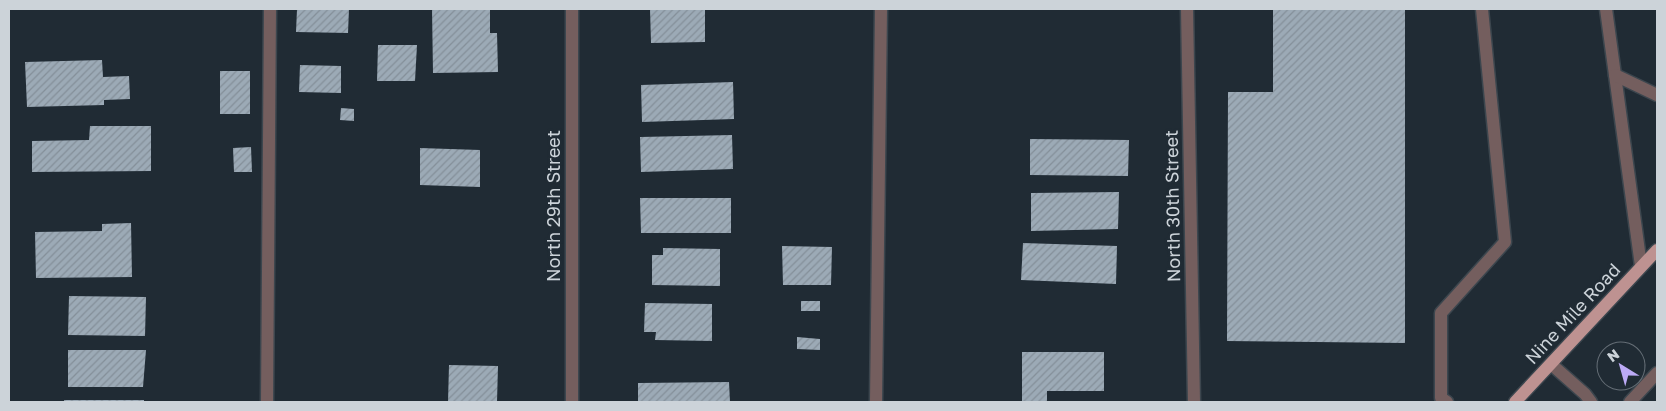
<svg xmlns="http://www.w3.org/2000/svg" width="1666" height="411" font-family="'Golos Text',sans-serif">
<defs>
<pattern id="building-hatch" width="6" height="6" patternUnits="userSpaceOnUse" patternTransform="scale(1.25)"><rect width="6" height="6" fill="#9caab6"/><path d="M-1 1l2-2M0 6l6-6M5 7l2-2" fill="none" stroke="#848f99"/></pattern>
</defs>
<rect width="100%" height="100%" fill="#202b34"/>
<g fill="url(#building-hatch)">
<path d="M 297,9 L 349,9 L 348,33 L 296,32 Z"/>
<path d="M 432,9 L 490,9 L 490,33 L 497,33 L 498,72 L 433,73 Z"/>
<path d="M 650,9 L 705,9 L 705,42 L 651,43 Z"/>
<path d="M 1273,9 L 1405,9 L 1405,343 L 1227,341 L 1228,92 L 1273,92 Z"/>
<path d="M 378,45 L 417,45 L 415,81 L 377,81 Z"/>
<path d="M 102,60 L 103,77 L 129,76 L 130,99 L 104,100 L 104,105 L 27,107 L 25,62 Z"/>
<path d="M 300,65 L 341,66 L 341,93 L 299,92 Z"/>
<rect x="220" y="71" width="30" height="43"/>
<path d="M 733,82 L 734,119 L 642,122 L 641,85 Z"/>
<path d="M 341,108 L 354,109 L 354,121 L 340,120 Z"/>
<path d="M 90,126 L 151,126 L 151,171 L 32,172 L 32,141 L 89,140 Z"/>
<path d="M 732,135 L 733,169 L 641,172 L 640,137 Z"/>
<path d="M 1030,139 L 1129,140 L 1128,176 L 1030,175 Z"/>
<path d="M 251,147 L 252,172 L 234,172 L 233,148 Z"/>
<path d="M 420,148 L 480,150 L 480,187 L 420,185 Z"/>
<path d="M 1119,192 L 1118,229 L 1031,231 L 1031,193 Z"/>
<path d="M 640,198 L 731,198 L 731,233 L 641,233 Z"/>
<path d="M 131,223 L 132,277 L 36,278 L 35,232 L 102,231 L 102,224 Z"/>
<path d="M 1023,243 L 1117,246 L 1116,284 L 1021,280 Z"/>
<path d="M 782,246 L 832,247 L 831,285 L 783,285 Z"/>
<path d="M 663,248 L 720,249 L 720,286 L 652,285 L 652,255 L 663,255 Z"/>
<path d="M 69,296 L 146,297 L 145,336 L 68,335 Z"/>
<rect x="801" y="301" width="19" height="10"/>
<path d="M 645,303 L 712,304 L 712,341 L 655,340 L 656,332 L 644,332 Z"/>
<path d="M 797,337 L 820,339 L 820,350 L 797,349 Z"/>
<path d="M 68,350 L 146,350 L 143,387 L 68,387 Z"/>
<path d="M 1022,352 L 1104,352 L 1104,391 L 1047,391 L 1047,401 L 1022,401 Z"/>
<path d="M 449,365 L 498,366 L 497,402 L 448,402 Z"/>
<path d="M 729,382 L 730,402 L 638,402 L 638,383 Z"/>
<rect x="64" y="400" width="80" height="2"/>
</g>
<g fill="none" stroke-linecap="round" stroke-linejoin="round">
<defs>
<g id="minor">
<path d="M 572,9 L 572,402"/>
<path d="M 1187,9 L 1194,402"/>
<path d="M 1606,9 L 1641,266"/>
<path d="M 1615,75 L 1657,95"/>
<path d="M 1551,364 L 1585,394 L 1591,402"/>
<path d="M 267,402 L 270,9"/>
<path d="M 876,402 L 881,9"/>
<path d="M 1447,402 L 1441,398 L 1441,313 L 1505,242 L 1482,9"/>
<path d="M 1630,402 L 1657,373"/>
</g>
<path id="major" d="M 1515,402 L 1657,250"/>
</defs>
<use href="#minor" stroke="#3c464e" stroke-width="15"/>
<use href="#major" stroke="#3c464e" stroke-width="15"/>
<use href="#minor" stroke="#745e5e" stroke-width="12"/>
<use href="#major" stroke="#be9291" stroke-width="12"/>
</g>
<g text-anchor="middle" stroke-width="5" stroke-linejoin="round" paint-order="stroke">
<g font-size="18" fill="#ccd3d9" stroke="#202b34">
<text transform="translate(554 206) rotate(-90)" y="6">North 29th Street</text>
<text transform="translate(1173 206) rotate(-91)" y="6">North 30th Street</text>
<text transform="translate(1573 314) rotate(-47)" y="6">Nine Mile Road</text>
</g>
</g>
<rect width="1666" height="411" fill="none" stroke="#ccd3d9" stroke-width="20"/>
<g transform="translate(1621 366) rotate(323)"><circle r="24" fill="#202b34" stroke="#656e76"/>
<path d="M0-4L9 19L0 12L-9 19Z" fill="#bcaaf5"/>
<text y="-8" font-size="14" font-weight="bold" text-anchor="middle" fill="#ccd3d9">N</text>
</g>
</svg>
